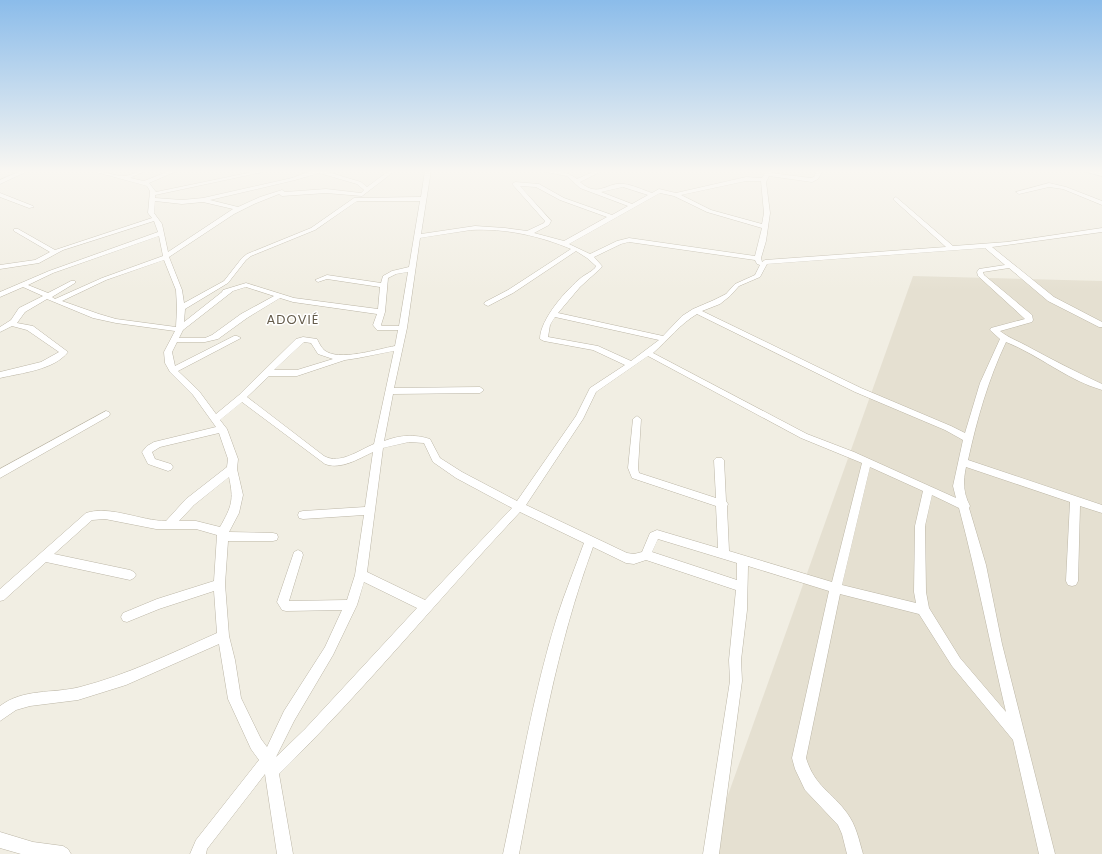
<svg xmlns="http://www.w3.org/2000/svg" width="1102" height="854" font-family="Poppins,sans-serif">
<rect width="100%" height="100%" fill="#f1eee3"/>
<path fill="#e5e0d1" d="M 913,276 L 1102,281 L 1102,854 L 707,854 Z"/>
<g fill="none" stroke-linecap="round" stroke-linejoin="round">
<defs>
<g id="minor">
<path d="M 23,170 L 30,170 L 0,184 L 0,180 Z"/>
<path d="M 89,170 C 100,170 117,177 125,176 C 133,175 138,170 147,170 L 130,178 L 144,181 L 172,170 L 179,170 L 149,183 L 156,192 L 262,170 L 272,170 L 155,195 L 155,198 L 182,200 L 203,198 L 292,178 L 313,170 L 321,170 L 361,182 L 367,187 L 390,170 L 396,170 L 362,196 L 326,193 L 282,196 L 279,194 L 254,204 L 234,214 L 169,257 L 182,290 L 184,303 L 224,281 L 242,258 L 247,254 L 311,228 L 354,198 L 421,197 L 425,170 L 431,170 L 421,234 L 475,226 L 505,228 L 527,231 L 544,223 L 545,221 L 513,185 L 512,184 L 515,182 L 539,184 L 564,198 L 612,215 L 628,206 L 580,188 L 567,176 L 536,170 C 550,170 566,170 577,179 L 597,170 L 604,170 L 580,182 C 599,199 607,181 624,184 C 633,185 643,190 652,193 L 659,189 L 676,193 L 746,177 L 762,178 L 767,170 L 773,170 L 771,173 L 811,178 L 814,177 L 817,170 L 823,170 L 818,179 L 812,182 L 769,176 L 766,182 L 770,213 L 766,241 L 761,258 L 762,262 L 765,260 L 946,247 L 894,200 L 894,198 L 896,197 L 953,246 L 1007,242 L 1102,228 L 1102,232 L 992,247 L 1054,297 L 1102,322 L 1102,327 L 1099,327 L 1048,301 L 1009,268 L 983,272 L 984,275 L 1032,315 L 1033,320 L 1032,322 L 1000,331 C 1009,338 1016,340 1027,346 C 1051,359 1076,372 1102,384 L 1102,390 C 1067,380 1039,355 1006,342 C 988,380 977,419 968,460 L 1102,505 L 1102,513 L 1080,506 L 1078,581 L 1076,585 L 1072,586 L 1068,585 L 1066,581 L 1070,502 L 966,467 C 963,481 963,493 970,506 L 969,508 L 986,565 L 1002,644 L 1055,854 L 1039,854 L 1013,740 L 952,666 L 919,614 L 840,594 L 806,758 C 815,787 831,791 847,813 C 856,825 859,840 863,854 L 847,854 L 842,834 L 838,825 L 805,790 L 795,769 L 792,758 L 829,591 L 748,566 L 747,610 L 741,660 L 742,681 L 719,854 L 703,854 L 730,681 L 729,660 L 736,590 L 646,560 L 634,564 L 626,563 L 593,547 C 556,647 539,750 519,854 L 503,854 C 520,775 533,694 557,617 C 565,592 575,568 584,543 L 520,512 C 439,598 364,691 279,774 L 293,854 L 277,854 L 265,774 L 207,849 L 206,854 L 190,854 L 196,840 L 259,760 L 251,749 L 228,699 L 219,644 L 126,685 L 78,700 L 30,706 L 16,710 L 0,721 L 0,706 C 24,688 52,694 80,687 C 127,675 172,653 217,633 L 214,591 L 159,609 L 127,622 L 123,621 L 121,617 L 123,613 L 157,599 L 214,581 L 217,535 L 196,529 L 156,529 L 105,519 L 92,520 L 54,554 L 130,570 L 134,572 L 136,575 L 134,578 L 130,580 L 46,562 L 4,600 L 0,601 L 0,589 L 86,513 C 110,505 141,521 166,521 L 186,499 L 227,467 L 228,459 L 219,433 L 160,447 L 152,452 L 155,459 L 171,464 L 173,467 L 171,470 L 168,471 L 148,464 L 142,452 L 147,446 L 154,442 L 216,427 L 193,395 L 170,372 L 165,363 L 164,352 L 175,331 L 116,323 L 93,318 L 47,299 L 25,312 L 17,323 L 33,326 L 68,352 C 54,370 21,373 0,378 L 0,372 L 41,362 L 59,352 L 27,330 L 12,326 L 0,332 L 0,327 L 11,320 L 19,308 L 43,296 L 23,287 L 0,297 L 0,292 L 49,271 L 158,232 L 154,221 L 63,250 L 39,263 L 0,269 L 0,265 L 35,260 L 50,252 L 14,231 L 14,229 L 18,229 L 55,250 L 152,218 L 148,213 L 150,191 L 147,186 ZM 319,173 L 357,184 L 364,190 L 361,193 L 326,189 L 285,192 L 282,190 L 260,197 L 238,207 L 210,200 L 295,180 ZM 746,181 L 761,181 L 764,213 L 762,224 L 711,210 L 681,195 ZM 520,186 L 536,187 L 560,200 L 607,217 L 564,241 L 534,233 L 549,225 L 551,221 ZM 623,187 L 648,195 L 632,204 L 601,192 ZM 660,193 L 674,196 L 707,212 L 762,228 L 755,256 L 629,238 L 617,241 L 590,254 L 569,244 ZM 155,201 L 182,204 L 203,202 L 233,209 L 168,252 L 162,224 L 154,213 ZM 357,201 L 420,201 L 409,267 L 392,271 L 383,276 L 381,283 L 327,275 L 315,280 L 318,282 L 327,279 L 380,287 L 378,309 L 294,298 L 246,283 L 223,290 L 222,292 L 184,322 L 185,309 L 228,283 L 246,260 L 251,256 L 315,230 ZM 471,230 C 505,228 540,236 571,249 L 508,290 L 485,302 L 484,304 L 488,306 L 513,293 L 576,251 L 587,258 L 596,266 L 595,268 C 591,272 586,274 582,277 C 567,289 540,319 540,339 L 544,341 L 593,350 L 625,365 L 590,388 L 576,416 L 517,501 L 462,472 L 440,458 L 430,439 C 414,434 400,435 384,441 L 393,394 L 480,393 L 484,390 L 480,387 L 394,388 L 407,328 L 420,238 ZM 159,236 L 163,256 L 102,278 L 55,299 L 52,297 L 75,283 L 75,281 L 71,281 L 48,293 L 28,285 L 53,273 ZM 629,242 L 755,260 L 757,264 L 760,265 L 755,275 L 735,284 L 726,294 L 714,300 L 693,309 L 682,316 L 663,336 L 558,313 L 580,287 L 601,268 L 602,266 L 594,257 L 621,244 ZM 985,248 L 1005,265 L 979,269 L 977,272 L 978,276 L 1025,319 L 991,328 L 990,330 L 1000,339 L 980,383 L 965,433 L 951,426 L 861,388 L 702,311 L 720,304 L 730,296 L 739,286 L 760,277 L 767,264 ZM 164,260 L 176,290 L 177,308 L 176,327 L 116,319 L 99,314 L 62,301 L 106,280 ZM 408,272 L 399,326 L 382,326 L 381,325 L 385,312 L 388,278 L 396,274 ZM 246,287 L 274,296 L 241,314 L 212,335 L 205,338 L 179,338 L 183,330 L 233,291 ZM 280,298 L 293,302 L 377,314 L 373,325 L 377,330 L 398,330 L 395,346 C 378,349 338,362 324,350 C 321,347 319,343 317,339 L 303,337 L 296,339 L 239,395 L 216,414 L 199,391 L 178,371 L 241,338 L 237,336 L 234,336 L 175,366 L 172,352 L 177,342 L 205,342 L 218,339 L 247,318 ZM 697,314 L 855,392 L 945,430 L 963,440 L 953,486 L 956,498 L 854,452 L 807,434 L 653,353 C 668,340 680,324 697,314 ZM 555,317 L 659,340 L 631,361 L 598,346 L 548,337 L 550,325 ZM 304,342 L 311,343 L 318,354 L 333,359 L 297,370 L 274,370 ZM 394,351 L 374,444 C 359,450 340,465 324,456 L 247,397 L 269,376 L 297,376 L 345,360 L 358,358 ZM 648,356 L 801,438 L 862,463 L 832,582 L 729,551 L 727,507 L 728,504 L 726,501 L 724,460 L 722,458 L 716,458 L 714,460 L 716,498 L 639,473 L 638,468 L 641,419 L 637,416 L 633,419 L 628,468 L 632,478 L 716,506 L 718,548 L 657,530 L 650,533 L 642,552 L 634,554 L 627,553 L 526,505 L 583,419 L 596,392 ZM 242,402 L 325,464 C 341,470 358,459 373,452 L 365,507 L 303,511 L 299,512 L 298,515 L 299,518 L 303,519 L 364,515 L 355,575 L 347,600 L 289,601 L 303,555 L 302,552 L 298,550 L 294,552 L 293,555 L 277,602 L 282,610 L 286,611 L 342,610 L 325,647 L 284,711 L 267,747 L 261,739 L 241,698 L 235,660 L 229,636 L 225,584 L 228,541 L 273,541 L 277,540 L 278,537 L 277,534 L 273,533 L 229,532 L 239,513 L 243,495 L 237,469 L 238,459 L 227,429 L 220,420 ZM 409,442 L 424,443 L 433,462 L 456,478 L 512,508 L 425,600 L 367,572 L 383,448 ZM 870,467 L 923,491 L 915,526 L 914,592 L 916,603 L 842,585 ZM 229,477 C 234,500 232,506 220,527 L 196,521 L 179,521 L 194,505 ZM 932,495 L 959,508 C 977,576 990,644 1006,712 L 960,658 L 929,608 L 926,592 L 925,526 ZM 658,539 L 737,563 L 737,580 L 652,552 ZM 364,582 L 417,608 L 305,729 L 276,757 L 294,721 L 333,655 L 357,605 Z"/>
<path d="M 1079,170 L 1090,170 L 1102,172 L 1102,176 Z"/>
<path d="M 1049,183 L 1066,187 L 1102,201 L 1102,205 L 1063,189 L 1049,187 L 1019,194 L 1016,192 Z"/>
<path d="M 0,193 L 33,206 L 34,207 L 29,208 L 0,197 Z"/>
<path d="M 106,411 L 109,412 L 110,414 L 109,416 L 0,478 L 0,469 Z"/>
<path d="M 0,832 L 33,842 L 63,846 L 68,849 L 71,854 L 21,854 L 0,848 Z"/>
</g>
</defs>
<use href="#minor" stroke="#bcb6a6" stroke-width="1"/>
<use href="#minor" fill="#fff" fill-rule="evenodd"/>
</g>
<linearGradient id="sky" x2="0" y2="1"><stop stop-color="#8bbcea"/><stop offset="0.59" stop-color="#f9f7f2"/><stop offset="1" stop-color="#f9f7f2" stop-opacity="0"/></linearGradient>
<rect width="1102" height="290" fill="url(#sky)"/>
<g text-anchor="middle" stroke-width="3" stroke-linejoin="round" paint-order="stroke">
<g font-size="13" letter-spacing="1" fill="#655c4b" stroke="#fff">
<text x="293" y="324">ADOVIÉ</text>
</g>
</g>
</svg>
